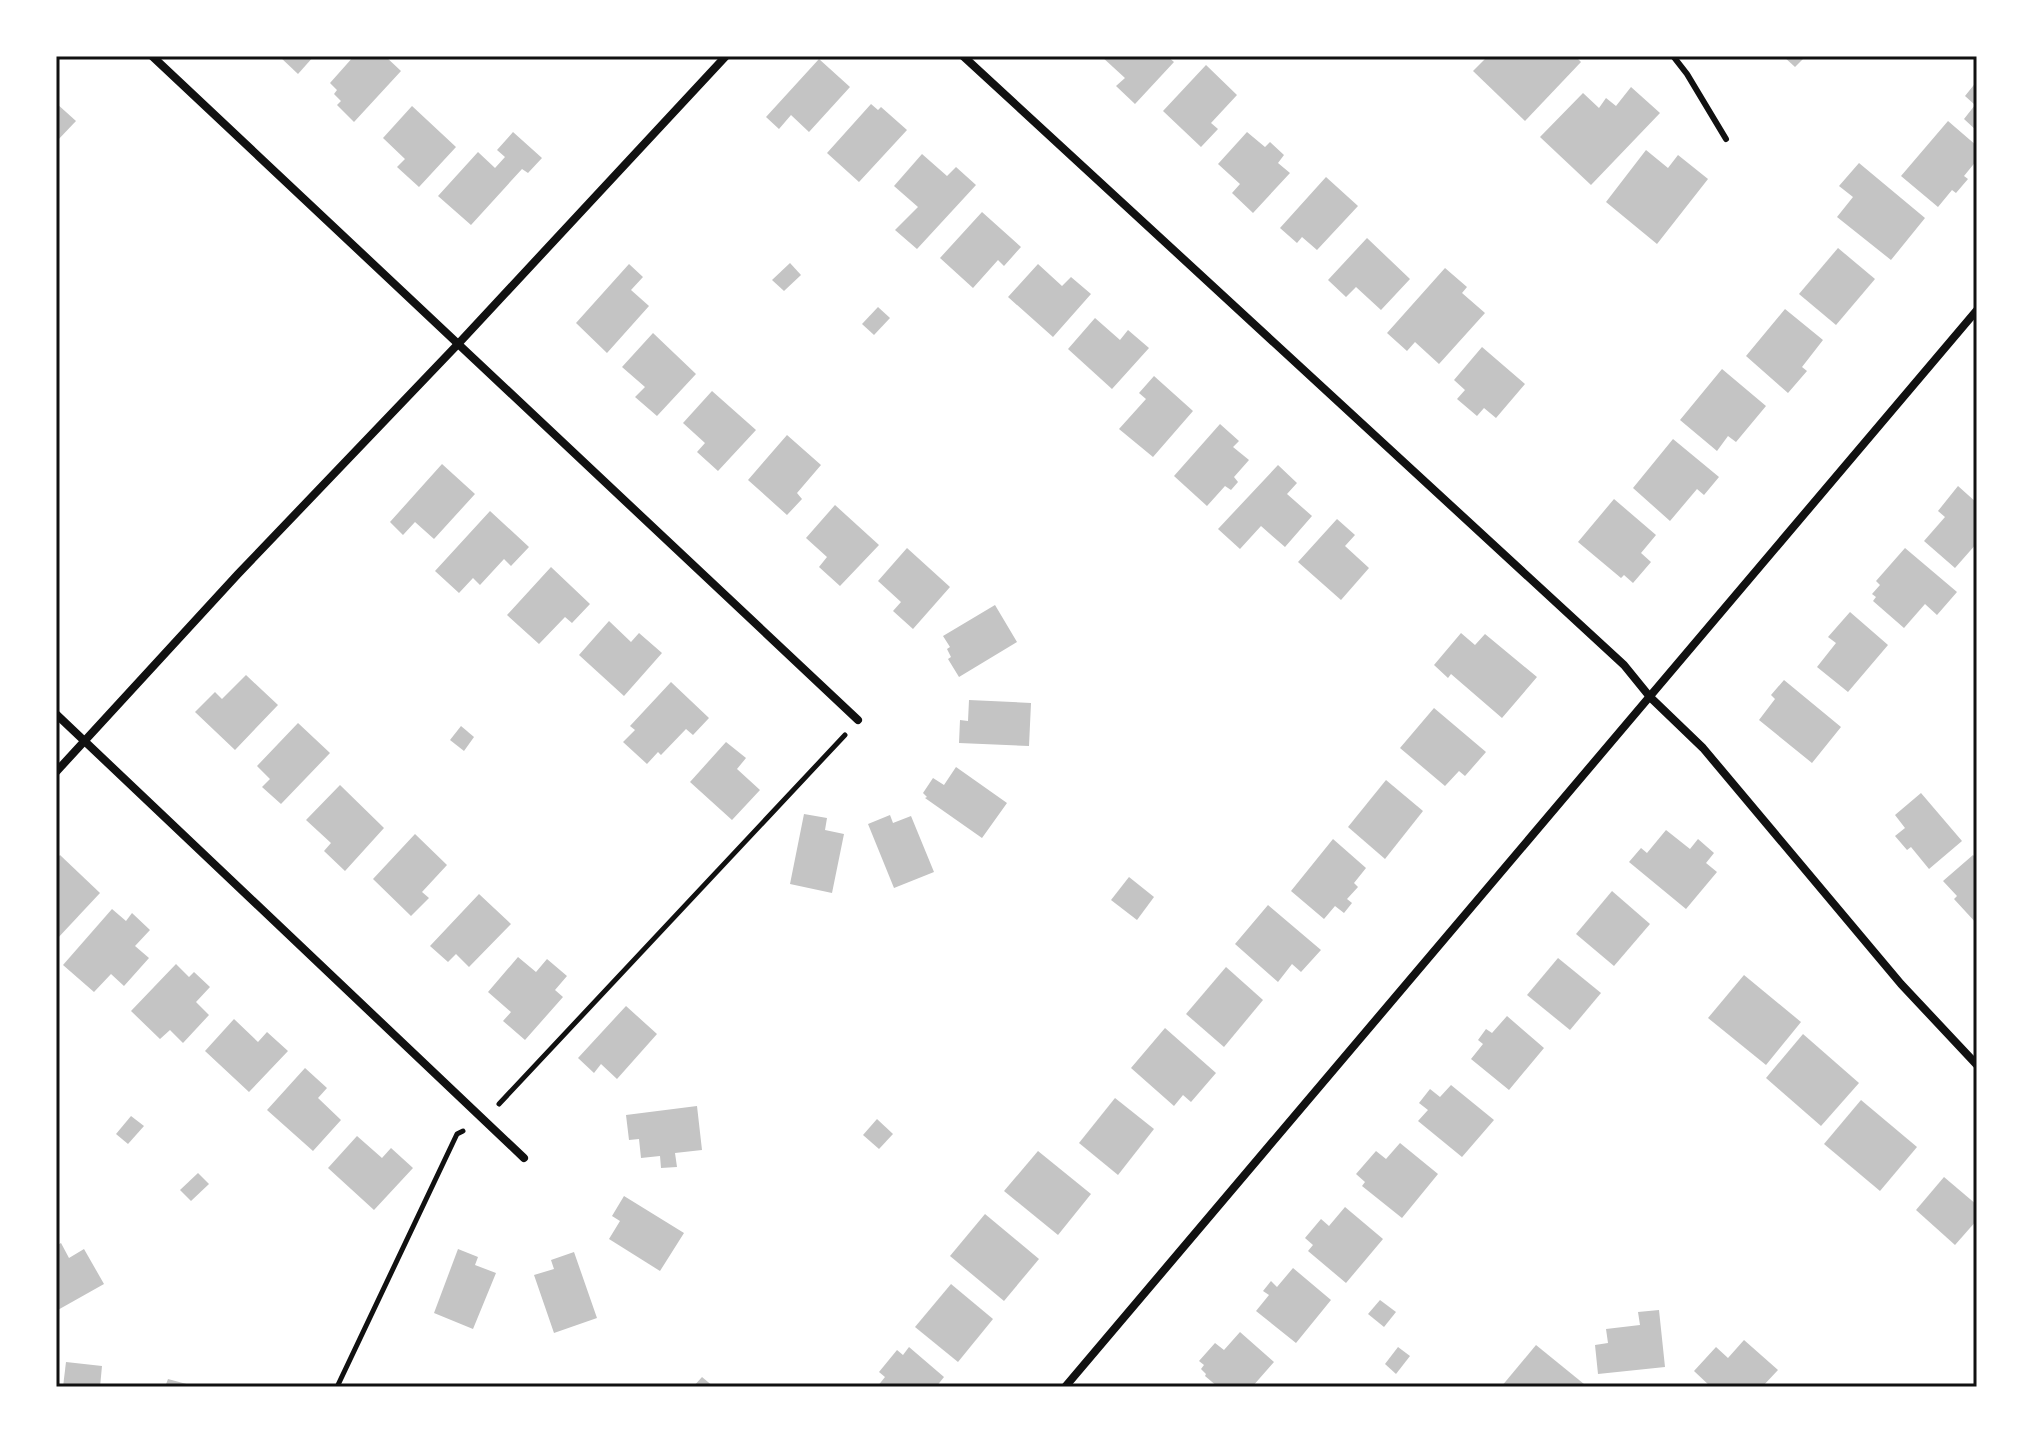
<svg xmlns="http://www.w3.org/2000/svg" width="2033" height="1443" font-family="'Open Sans',sans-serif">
<rect width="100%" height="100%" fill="#fff"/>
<g fill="#c4c4c4">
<path d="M 279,56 L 314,56 L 298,74 Z"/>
<path d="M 354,56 L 385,56 L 401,71 L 354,122 L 337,105 L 341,101 L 334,94 L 337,90 L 330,83 Z"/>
<path d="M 1101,56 L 1167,56 L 1174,62 L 1135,104 L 1116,86 L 1125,78 Z"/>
<path d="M 1488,56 L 1575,56 L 1581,62 L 1525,121 L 1473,71 Z"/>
<path d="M 1783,56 L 1806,56 L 1795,67 Z"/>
<path d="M 819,59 L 850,87 L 809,132 L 791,115 L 779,129 L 766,117 Z"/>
<path d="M 1206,65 L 1237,95 L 1211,123 L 1218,129 L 1201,147 L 1163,111 Z"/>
<path d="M 1977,81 L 1977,131 L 1964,119 L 1975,105 L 1965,96 Z"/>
<path d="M 1631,87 L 1660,113 L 1591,185 L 1540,137 L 1583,93 L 1599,108 L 1606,98 L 1616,106 Z"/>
<path d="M 56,103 L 76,121 L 56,142 Z"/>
<path d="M 871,104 L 878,110 L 881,107 L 907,130 L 859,182 L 827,153 Z"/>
<path d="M 412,106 L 456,147 L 419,187 L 397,167 L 405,159 L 383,138 Z"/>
<path d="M 1948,121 L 1977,146 L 1977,160 L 1964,176 L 1968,179 L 1956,193 L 1952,190 L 1938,207 L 1901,176 Z"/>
<path d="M 513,132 L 542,158 L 528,173 L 522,169 L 471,225 L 438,196 L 478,152 L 495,168 L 505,157 L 497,150 Z"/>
<path d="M 1247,132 L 1265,147 L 1270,142 L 1284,155 L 1278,163 L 1290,173 L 1253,213 L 1232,193 L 1240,184 L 1218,164 Z"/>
<path d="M 1646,150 L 1668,168 L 1678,155 L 1708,179 L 1657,244 L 1606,202 Z"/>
<path d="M 922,154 L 947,176 L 956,167 L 976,185 L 917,249 L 895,230 L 918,207 L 894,186 Z"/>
<path d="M 1859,163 L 1925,218 L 1891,260 L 1837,217 L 1853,197 L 1839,186 Z"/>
<path d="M 1326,177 L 1358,206 L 1317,250 L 1302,237 L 1297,243 L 1280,228 Z"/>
<path d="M 982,212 L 1021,247 L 1004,266 L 998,260 L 973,288 L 940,258 Z"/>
<path d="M 1367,238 L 1410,279 L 1381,310 L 1356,287 L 1346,297 L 1328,280 Z"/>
<path d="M 1838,248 L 1875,279 L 1836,325 L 1799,294 Z"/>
<path d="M 790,263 L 801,275 L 784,291 L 772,280 Z"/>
<path d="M 629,264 L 643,277 L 631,290 L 649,306 L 607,353 L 576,323 Z"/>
<path d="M 1038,264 L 1062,286 L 1071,277 L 1091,294 L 1053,337 L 1008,297 Z"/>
<path d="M 1445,268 L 1467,287 L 1462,293 L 1485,313 L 1439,364 L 1415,342 L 1407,351 L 1387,333 Z"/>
<path d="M 878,307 L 890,318 L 874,335 L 862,324 Z"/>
<path d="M 1785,309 L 1823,340 L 1802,367 L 1807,371 L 1788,393 L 1746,356 Z"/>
<path d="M 1095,318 L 1120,340 L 1128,330 L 1149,348 L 1112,389 L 1068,349 Z"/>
<path d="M 653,333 L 696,374 L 657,416 L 635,397 L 645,387 L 622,367 Z"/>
<path d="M 1482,347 L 1525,384 L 1496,418 L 1484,408 L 1477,416 L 1457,399 L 1465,390 L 1454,380 Z"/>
<path d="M 1722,369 L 1766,406 L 1736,442 L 1728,436 L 1717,451 L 1680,420 Z"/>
<path d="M 1154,376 L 1193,411 L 1153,457 L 1119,429 L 1146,399 L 1139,393 Z"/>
<path d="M 712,391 L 756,430 L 718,471 L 697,452 L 705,443 L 683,423 Z"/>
<path d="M 1220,424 L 1239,441 L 1233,447 L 1249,460 L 1234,477 L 1238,482 L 1231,490 L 1225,486 L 1207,506 L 1174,476 Z"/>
<path d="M 787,435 L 821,465 L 797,493 L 802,499 L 787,515 L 748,480 Z"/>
<path d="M 1673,439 L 1719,477 L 1704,495 L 1697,489 L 1670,521 L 1633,488 Z"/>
<path d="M 442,464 L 475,494 L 434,539 L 415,522 L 403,535 L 390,522 Z"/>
<path d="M 1278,465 L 1297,483 L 1287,494 L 1312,516 L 1285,547 L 1261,526 L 1240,549 L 1218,529 Z"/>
<path d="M 1958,486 L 1977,503 L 1977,543 L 1955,568 L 1924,541 L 1945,517 L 1938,511 Z"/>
<path d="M 1614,499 L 1656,535 L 1641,553 L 1651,562 L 1633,583 L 1624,575 L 1621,578 L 1578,542 Z"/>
<path d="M 835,505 L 879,545 L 840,586 L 819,567 L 827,557 L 806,538 Z"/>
<path d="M 490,511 L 529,547 L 511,566 L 504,559 L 480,585 L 473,578 L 459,593 L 435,571 Z"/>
<path d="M 1337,519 L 1355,535 L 1345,546 L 1369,568 L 1341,600 L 1298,562 Z"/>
<path d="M 907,548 L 950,587 L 913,629 L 893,611 L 901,602 L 878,581 Z"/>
<path d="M 1905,548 L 1957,592 L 1937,615 L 1925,604 L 1904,628 L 1873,601 L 1876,597 L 1872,594 L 1880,585 L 1876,581 Z"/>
<path d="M 551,567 L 590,604 L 572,623 L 565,617 L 539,644 L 507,615 Z"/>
<path d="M 995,605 L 1017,642 L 959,677 L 948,659 L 951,657 L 947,649 L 950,647 L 943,636 Z"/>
<path d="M 1850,612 L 1888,645 L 1848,692 L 1817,667 L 1836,643 L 1828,637 Z"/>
<path d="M 609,621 L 631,642 L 639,633 L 662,653 L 624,696 L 579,655 Z"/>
<path d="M 1461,633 L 1475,645 L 1485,634 L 1537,677 L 1502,718 L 1451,674 L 1448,678 L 1434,665 Z"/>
<path d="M 246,675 L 278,705 L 235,750 L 195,712 L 215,692 L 222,699 Z"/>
<path d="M 1784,680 L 1841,727 L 1812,763 L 1759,720 L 1775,699 L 1771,695 Z"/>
<path d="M 671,682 L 709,718 L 693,735 L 686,729 L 661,755 L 658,752 L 647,764 L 623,742 L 635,730 L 630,726 Z"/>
<path d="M 969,700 L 1031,703 L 1029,746 L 959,743 L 960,720 L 968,721 Z"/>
<path d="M 1434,708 L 1486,752 L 1465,776 L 1459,771 L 1445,786 L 1400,748 Z"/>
<path d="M 298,723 L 330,753 L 281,804 L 262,787 L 270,779 L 257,766 Z"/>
<path d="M 461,726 L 474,737 L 464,751 L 450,740 Z"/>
<path d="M 726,742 L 746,758 L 737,769 L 760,790 L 732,820 L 690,782 Z"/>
<path d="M 956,767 L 1007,803 L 982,838 L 925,798 L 927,797 L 923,793 L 933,778 L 944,785 Z"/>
<path d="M 1386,780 L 1423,811 L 1385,859 L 1348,827 Z"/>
<path d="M 340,785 L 384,828 L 345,871 L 324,851 L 331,843 L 306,820 Z"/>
<path d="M 1921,793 L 1962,841 L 1929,869 L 1911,847 L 1907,850 L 1895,836 L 1905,828 L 1895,815 Z"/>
<path d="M 804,814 L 827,818 L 825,830 L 844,834 L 832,893 L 790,884 Z"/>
<path d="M 890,815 L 893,823 L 911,816 L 934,872 L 894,888 L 868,824 Z"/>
<path d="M 1666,830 L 1690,849 L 1698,839 L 1714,853 L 1706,863 L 1717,872 L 1686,909 L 1629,862 L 1641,848 L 1647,853 Z"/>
<path d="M 415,834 L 447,865 L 422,892 L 429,898 L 411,916 L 373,879 Z"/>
<path d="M 1333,839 L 1366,868 L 1354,883 L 1358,887 L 1347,899 L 1352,903 L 1344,913 L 1335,906 L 1324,919 L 1291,891 Z"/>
<path d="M 60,855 L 100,893 L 56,940 L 56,860 Z"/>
<path d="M 1973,855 L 1977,859 L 1977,924 L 1954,899 L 1957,896 L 1943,881 Z"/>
<path d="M 1129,877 L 1154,897 L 1137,920 L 1111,900 Z"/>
<path d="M 1612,891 L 1650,924 L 1614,966 L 1576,934 Z"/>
<path d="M 479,894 L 511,924 L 469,967 L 456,954 L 448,962 L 430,946 Z"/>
<path d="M 1268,905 L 1321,950 L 1301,972 L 1292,964 L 1278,982 L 1235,944 Z"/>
<path d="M 112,909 L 126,921 L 132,913 L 150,930 L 135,946 L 149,958 L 124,986 L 111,974 L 94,992 L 63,965 Z"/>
<path d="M 518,957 L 536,972 L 547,959 L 567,976 L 555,990 L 563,997 L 525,1040 L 503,1021 L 511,1012 L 488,992 Z"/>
<path d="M 1558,958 L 1601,993 L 1570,1030 L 1527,995 Z"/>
<path d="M 176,964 L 189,977 L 194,972 L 210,987 L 196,1002 L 209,1015 L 183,1043 L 170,1030 L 160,1039 L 131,1011 Z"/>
<path d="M 1226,967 L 1263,1000 L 1224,1047 L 1186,1014 Z"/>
<path d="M 1744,975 L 1801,1022 L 1766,1065 L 1708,1018 Z"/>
<path d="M 626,1006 L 657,1034 L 617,1079 L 601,1064 L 594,1073 L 578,1058 Z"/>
<path d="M 1507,1016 L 1544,1048 L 1509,1090 L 1471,1059 L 1483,1044 L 1478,1040 L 1486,1029 L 1492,1033 Z"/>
<path d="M 234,1019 L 258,1042 L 267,1032 L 288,1051 L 249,1092 L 205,1051 Z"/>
<path d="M 1165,1028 L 1216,1073 L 1191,1102 L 1183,1095 L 1174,1106 L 1131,1068 Z"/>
<path d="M 1803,1034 L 1859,1083 L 1821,1126 L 1766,1078 Z"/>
<path d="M 305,1068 L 327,1088 L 318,1098 L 341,1120 L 313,1151 L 267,1110 Z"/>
<path d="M 1451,1085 L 1494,1120 L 1462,1157 L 1418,1121 L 1428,1110 L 1419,1103 L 1430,1089 L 1440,1097 Z"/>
<path d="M 1115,1098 L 1154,1129 L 1118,1175 L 1079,1143 Z"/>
<path d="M 1861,1100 L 1917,1147 L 1880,1191 L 1824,1144 Z"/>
<path d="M 697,1106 L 702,1150 L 675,1153 L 677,1167 L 661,1168 L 660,1156 L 641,1158 L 639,1139 L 629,1140 L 626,1115 Z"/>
<path d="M 131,1116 L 144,1126 L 128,1144 L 116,1134 Z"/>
<path d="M 877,1119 L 893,1134 L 879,1149 L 863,1135 Z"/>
<path d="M 357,1136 L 382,1158 L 391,1148 L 413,1168 L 374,1210 L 328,1168 Z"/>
<path d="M 1400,1143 L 1438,1174 L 1402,1218 L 1362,1186 L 1365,1182 L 1356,1174 L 1376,1151 L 1386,1159 Z"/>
<path d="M 1038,1151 L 1091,1194 L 1058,1235 L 1004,1191 Z"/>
<path d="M 198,1173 L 209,1184 L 191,1201 L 180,1190 Z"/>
<path d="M 1944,1177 L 1977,1205 L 1977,1220 L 1955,1245 L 1916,1210 Z"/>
<path d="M 624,1196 L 684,1233 L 660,1271 L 609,1239 L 620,1221 L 612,1216 Z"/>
<path d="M 1345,1207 L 1383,1239 L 1346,1283 L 1308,1251 L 1313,1245 L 1305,1238 L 1321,1219 L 1329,1226 Z"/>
<path d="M 985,1214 L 1039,1259 L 1004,1301 L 950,1256 Z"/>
<path d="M 61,1243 L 69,1258 L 84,1249 L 104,1284 L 56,1311 L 56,1246 Z"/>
<path d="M 458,1249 L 478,1257 L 475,1265 L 496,1273 L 473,1329 L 434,1313 Z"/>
<path d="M 574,1252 L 597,1318 L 554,1333 L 534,1275 L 554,1269 L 551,1260 Z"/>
<path d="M 1293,1268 L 1331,1300 L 1296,1343 L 1256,1311 L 1269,1295 L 1263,1291 L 1271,1281 L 1277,1287 Z"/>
<path d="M 951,1284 L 993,1319 L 958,1362 L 915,1327 Z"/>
<path d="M 1380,1300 L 1396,1312 L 1384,1327 L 1368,1314 Z"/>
<path d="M 1659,1310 L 1665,1367 L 1598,1374 L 1595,1345 L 1608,1343 L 1606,1329 L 1640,1325 L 1638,1312 Z"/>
<path d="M 1240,1332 L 1274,1362 L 1252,1387 L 1218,1387 L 1205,1376 L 1206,1374 L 1201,1369 L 1204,1365 L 1199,1361 L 1215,1343 L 1224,1350 Z"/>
<path d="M 1744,1340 L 1778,1370 L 1762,1387 L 1711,1387 L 1694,1371 L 1716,1347 L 1728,1358 Z"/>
<path d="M 1536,1345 L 1584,1384 L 1581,1387 L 1501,1387 Z"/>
<path d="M 909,1347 L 944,1377 L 936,1387 L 877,1387 L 885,1377 L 879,1372 L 897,1350 L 903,1355 Z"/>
<path d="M 1398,1347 L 1410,1356 L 1396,1374 L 1385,1364 Z"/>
<path d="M 66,1362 L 102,1366 L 100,1387 L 63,1387 Z"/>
<path d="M 702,1377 L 714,1387 L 693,1387 Z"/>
<path d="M 168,1379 L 194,1386 L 194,1387 L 165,1387 Z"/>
</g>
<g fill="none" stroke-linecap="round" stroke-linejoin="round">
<g stroke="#111" stroke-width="5">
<path d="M 499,1104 L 845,735"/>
<path d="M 337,1387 L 457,1134 L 463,1131"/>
</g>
<path stroke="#111" stroke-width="6" d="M 1673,56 L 1687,74 L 1726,139"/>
<g stroke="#111" stroke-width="8">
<path d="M 152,56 L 858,720"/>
<path d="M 963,56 L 1624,665 L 1650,697 L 1703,748 L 1901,984 L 1977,1065"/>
<path d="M 56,714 L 524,1158"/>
<path d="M 56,772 L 238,574 L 459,343 L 726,56"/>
<path d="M 1065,1387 L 1977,310"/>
</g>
</g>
<rect width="2033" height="1443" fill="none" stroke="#ffffff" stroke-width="116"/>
<rect x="58" y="58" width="1917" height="1327" fill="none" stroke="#111" stroke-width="3"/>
</svg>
